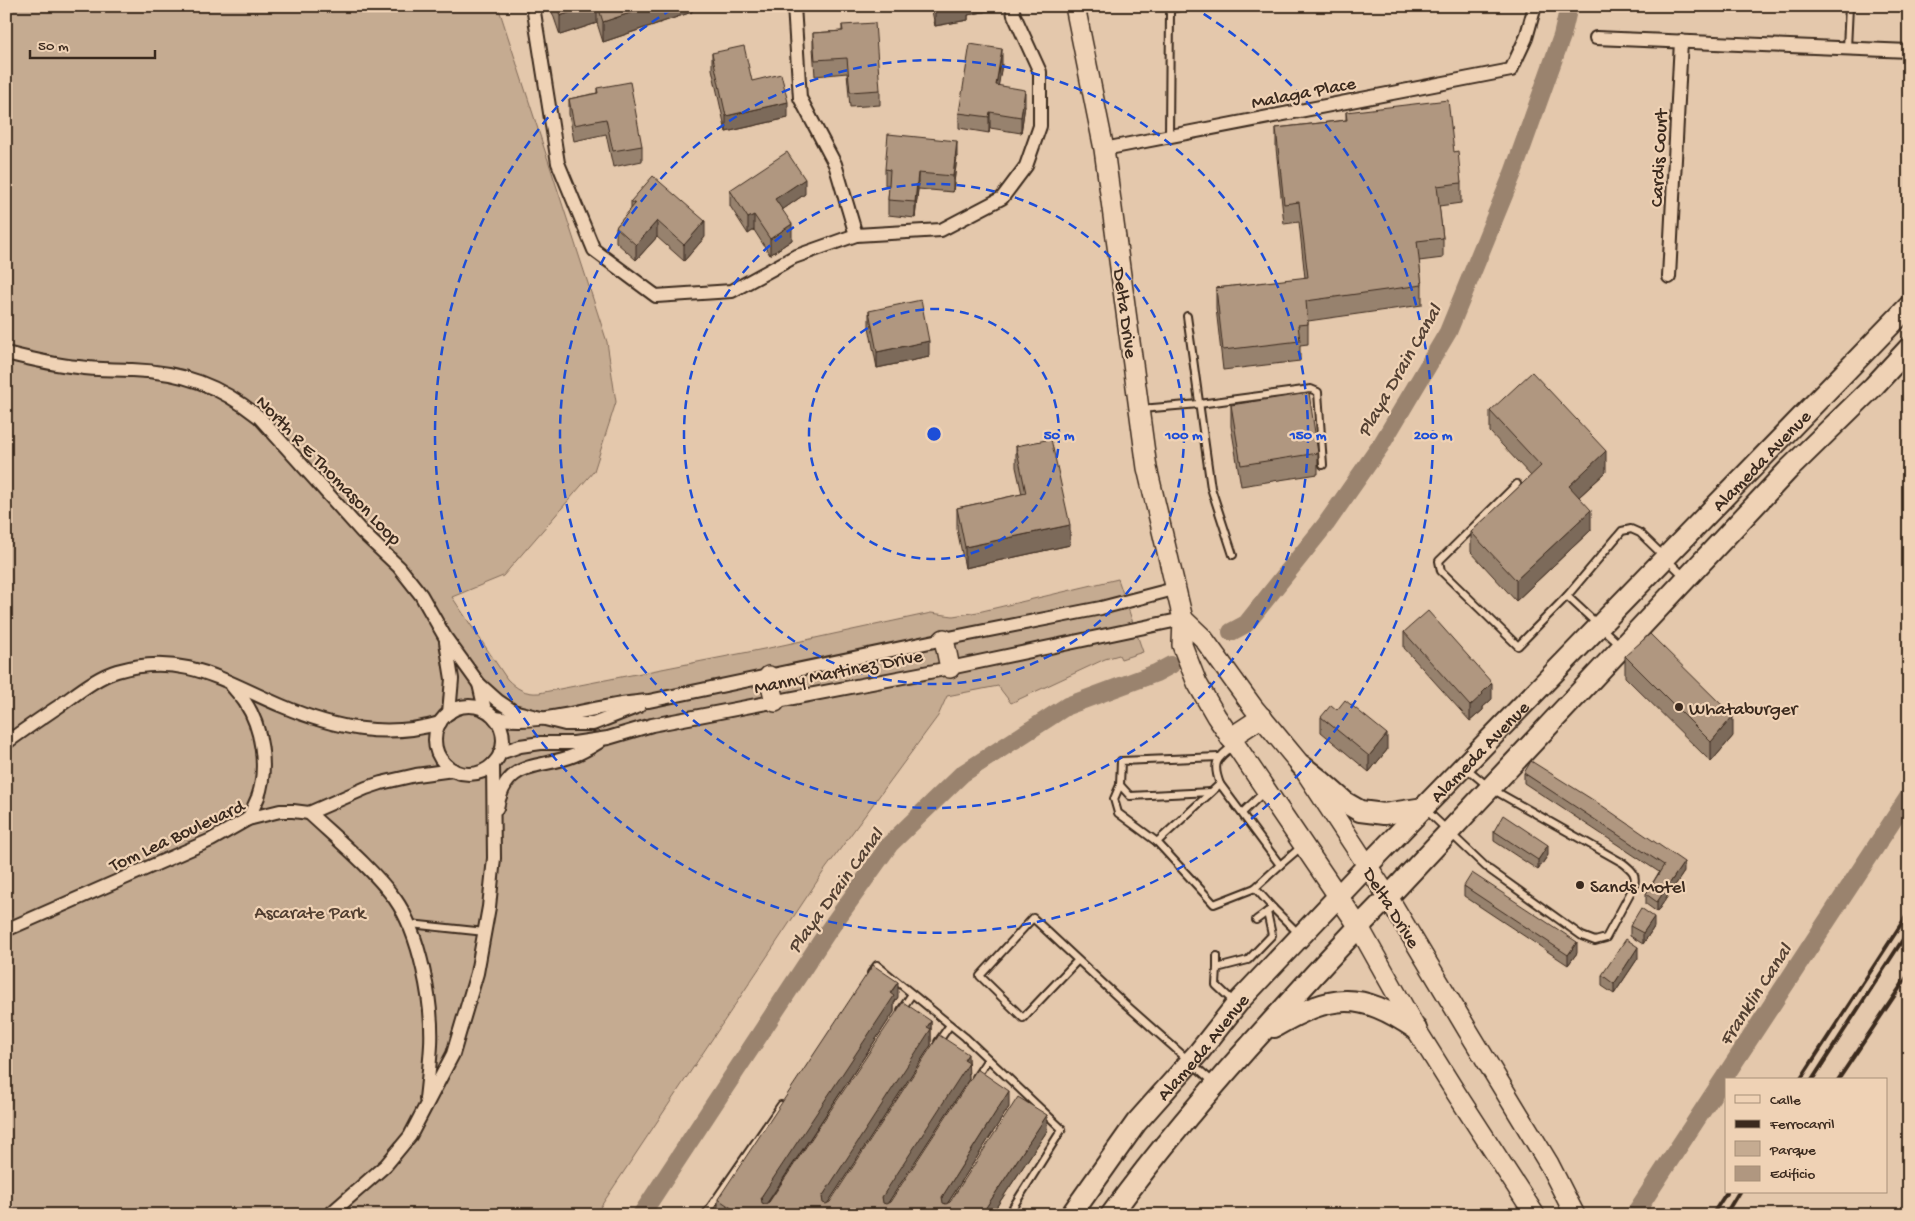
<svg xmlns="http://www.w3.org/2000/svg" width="1915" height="1221" font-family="'Gochi Hand',sans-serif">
<rect width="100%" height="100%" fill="#e4c8ac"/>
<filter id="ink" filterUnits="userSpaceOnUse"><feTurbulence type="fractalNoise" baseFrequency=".02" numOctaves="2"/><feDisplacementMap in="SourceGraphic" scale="10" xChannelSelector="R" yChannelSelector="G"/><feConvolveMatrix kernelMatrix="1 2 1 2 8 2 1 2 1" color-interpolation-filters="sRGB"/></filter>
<g filter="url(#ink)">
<path fill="#c5ab91" stroke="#806a58" d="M 6,6 L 498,6 L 607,342 L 616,402 L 594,471 L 503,576 L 452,597 L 507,679 C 517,689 525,694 539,693 L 769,648 L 931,613 L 953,616 L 978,612 L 1118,579 L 1143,652 L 1121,659 L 1119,655 L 1105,659 L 1011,703 L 998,686 L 947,696 L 938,716 L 824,871 L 595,1215 L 6,1215 Z"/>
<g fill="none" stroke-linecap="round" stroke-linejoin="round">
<g stroke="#9a836e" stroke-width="18">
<path d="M 1231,632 L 1246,624 L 1326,524 L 1381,445 L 1448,332 L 1513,173 L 1562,36 L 1569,6"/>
<path d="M 641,1215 L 826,934 L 890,844 L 962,774 L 1067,706 L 1156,673 L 1171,665"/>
<path d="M 1634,1215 L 1909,796"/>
</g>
<defs>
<g id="lane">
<path d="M 1169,6 L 1170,9 L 1169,136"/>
<path d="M 1170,9 L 1184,6"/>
<path d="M 1847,48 L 1849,6"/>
<path d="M 1187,316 L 1211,488 L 1233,555"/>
<path d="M 1141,409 L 1199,404 L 1311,389 L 1318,392 L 1323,465"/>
<path d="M 1517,484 L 1439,561 L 1441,571 L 1518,646 L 1567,596"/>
<path d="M 1621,646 L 1567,596 L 1622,531 L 1631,529 L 1640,533 L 1684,576"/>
<path d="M 6,729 L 12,739"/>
<path d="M 1233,746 C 1216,759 1212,763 1220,784 L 1280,865 L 1301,847"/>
<path d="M 1219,757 L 1121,761 L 1120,785 L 1114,799 L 1118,813 L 1157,842 L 1214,904 L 1255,888 L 1273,908 L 1298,933"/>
<path d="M 1465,767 L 1490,788 L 1623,863 C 1632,870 1637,874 1634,886 L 1606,938 L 1595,941 L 1582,936 L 1490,870"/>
<path d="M 1120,785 L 1130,796 L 1211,792"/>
<path d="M 1425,809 L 1486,867"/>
<path d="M 1242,813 L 1265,791"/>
<path d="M 1157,842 L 1220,784"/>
<path d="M 1255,888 L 1280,865"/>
<path d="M 1256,920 L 1267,912"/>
<path d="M 410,924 L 485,932"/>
<path d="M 1078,960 L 1023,1018 L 980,976 L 1033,918 L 1124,1003 L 1213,1082"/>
<path d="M 1217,968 L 1217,956"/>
<path d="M 871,973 L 877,965 L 965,1037 L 1062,1129 L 1008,1215"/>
<path d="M 1235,1003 L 1216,985 L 1217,968 L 1248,960 L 1272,935 L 1267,912 L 1273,908"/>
<path d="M 901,1010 L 912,994"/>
<path d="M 938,1042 L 950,1025"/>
<path d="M 976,1077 L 988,1059"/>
<path d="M 705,1215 L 781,1105"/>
</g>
<g id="street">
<path d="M 533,6 L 558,163 L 594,250 L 656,296 L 732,291 L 794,257 L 856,235 L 941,230 L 1002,198 L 1026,166 L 1040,126 L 1040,72 L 1014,15 L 1012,6"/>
<path d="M 794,6 L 800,98 L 835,164 L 856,235"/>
<path d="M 1596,38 L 1909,51"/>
<path d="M 1104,149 L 1511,70 L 1526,38 L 1535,6"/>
<path d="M 1669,277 L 1681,41"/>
<path d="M 6,353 C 30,359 54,365 78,367 C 96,370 114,369 132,370 C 183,372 219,385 259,417 L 362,532 L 399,567 L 421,595 L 445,637 L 479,684 L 485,710"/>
<path d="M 446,642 L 452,679 L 449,713"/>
<path d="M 479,684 L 498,701 L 513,711 L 565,724 L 593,724 L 639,706"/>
<path d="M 232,686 C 236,691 241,696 245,702 C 262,727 268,768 258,797 C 255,804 252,811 248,819"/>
<circle cx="469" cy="740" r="34"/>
<path d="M 495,718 C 546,727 598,703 649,701 L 944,639 L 1101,608 L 1174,589"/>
<path d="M 6,743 C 25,729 43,717 62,704 C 79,692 97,677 117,671 C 183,651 225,682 282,706 C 334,728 386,739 440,723"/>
<path d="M 500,753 L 520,746 L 541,743 L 574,743 L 608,738 L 652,725 L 950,668 L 1183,619"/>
<path d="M 497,808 C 506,758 539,770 575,755 C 583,752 591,747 599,742"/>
<path d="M 309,813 C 338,840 371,867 395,899 C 420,934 433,1003 431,1045 C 430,1063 428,1081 426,1099"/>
<path d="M 6,930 L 211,840 L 248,819 L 280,811 L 293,811 L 309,813 L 366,788 L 381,783 L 416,775 L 453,770"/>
<path d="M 329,1215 L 386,1165 L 410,1136 L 453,1054 L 477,973 L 489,907 L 494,858 L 493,764"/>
</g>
<g id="secondary">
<path d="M 1075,6 L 1104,149 L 1147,468 L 1183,619 L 1182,645 L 1197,683 L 1216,716 L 1359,927 L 1416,1029 L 1456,1093 L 1535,1215"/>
<path d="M 1183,619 L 1203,638 L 1253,707 L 1301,765 L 1388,897 L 1470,1034 L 1549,1164 L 1575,1215"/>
<path d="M 944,639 L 950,668"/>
<path d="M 769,676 L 775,702"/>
<path d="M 1230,738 L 1262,717"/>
</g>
<g id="primary">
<path d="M 1301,765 L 1320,780 L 1346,803 L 1360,811 L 1384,814 L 1424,808"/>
<path d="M 1274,1027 C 1332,994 1359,990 1416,1029"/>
<path id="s1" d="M 1071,1215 L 1136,1123 L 1199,1052 L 1240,1000 L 1367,866 L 1909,306"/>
<path d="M 1111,1215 C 1164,1142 1223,1074 1284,1008 C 1318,970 1352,933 1388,897 L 1788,470 L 1874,386 L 1909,348"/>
</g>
</defs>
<use href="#lane" stroke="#3b2a1e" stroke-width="10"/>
<use href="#street" stroke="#3b2a1e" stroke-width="16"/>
<use href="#secondary" stroke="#3b2a1e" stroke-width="22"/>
<use href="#primary" stroke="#3b2a1e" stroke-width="24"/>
<use href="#lane" stroke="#efd2b5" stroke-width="6"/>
<use href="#street" stroke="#efd2b5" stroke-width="12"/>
<use href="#secondary" stroke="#efd2b5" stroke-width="19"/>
<use href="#primary" stroke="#efd2b5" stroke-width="20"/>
<g stroke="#3b2a1e" stroke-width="4">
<path d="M 1800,1080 L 1909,912"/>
<path d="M 1812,1080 L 1909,930"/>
<path d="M 1838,1080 L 1909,974"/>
<path d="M 1712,1215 L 1727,1192"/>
<path d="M 1725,1215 L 1739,1192"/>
</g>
</g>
<g fill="#97826e" stroke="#3b2a1e">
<path d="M 550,6 L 692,6 L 692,12 L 603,42 L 597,23 L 560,35 Z"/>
<path d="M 931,6 L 998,6 L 998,9 L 968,15 L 968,20 L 935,26 Z"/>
<path d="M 842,25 L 880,90 L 880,105 L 850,107 L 847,73 L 815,76 L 813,48 L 813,33 L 842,31 Z"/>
<path d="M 712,53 L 752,81 L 788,118 L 726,132 L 712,69 Z"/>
<path d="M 1002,64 L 998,86 L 1025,105 L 1021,133 L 990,128 L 989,133 L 959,128 L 959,113 Z"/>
<path d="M 597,88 L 642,146 L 642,161 L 613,167 L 606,134 L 574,141 L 569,114 L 569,99 L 597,93 Z"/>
<path d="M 1346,112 L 1454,152 L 1461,183 L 1461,203 L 1439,206 L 1443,238 L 1443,258 L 1419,261 L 1422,285 L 1422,305 L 1308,321 L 1308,344 L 1300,345 L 1300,361 L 1223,370 L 1216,308 L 1216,288 L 1305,278 L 1299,222 L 1284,224 L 1276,148 L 1276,128 L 1346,120 Z"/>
<path d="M 957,156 L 953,192 L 918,189 L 915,218 L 888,215 L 888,200 L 889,185 L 885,185 L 885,169 Z"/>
<path d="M 730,190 L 805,194 L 782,210 L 792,240 L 770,255 L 754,230 L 748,234 L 730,206 Z"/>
<path d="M 631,201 L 705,237 L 684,261 L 657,237 L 636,260 L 616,242 L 616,227 L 631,209 Z"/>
<path d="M 869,311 L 929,357 L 877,368 L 869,327 Z"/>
<path d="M 1231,405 L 1318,453 L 1318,474 L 1241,486 L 1231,426 Z"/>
<path d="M 1490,411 L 1606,472 L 1579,497 L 1591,530 L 1516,601 L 1471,552 L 1471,532 L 1531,476 L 1490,432 Z"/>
<path d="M 1016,446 L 1070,545 L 965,568 L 957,529 L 957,508 L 1022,494 L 1016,467 Z"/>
<path d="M 1404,632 L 1492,699 L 1483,707 L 1483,710 L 1470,721 L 1404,648 Z"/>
<path d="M 1625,656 L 1733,736 L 1711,762 L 1625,677 Z"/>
<path d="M 1321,717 L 1387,750 L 1369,772 L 1321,732 Z"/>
<path d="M 1524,773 L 1684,872 L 1657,912 L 1646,904 L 1646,894 L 1659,872 L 1524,783 Z"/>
<path d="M 1494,831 L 1548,855 L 1538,870 L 1494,841 Z"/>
<path d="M 1464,886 L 1577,953 L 1568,965 L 1464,896 Z"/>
<path d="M 1630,926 L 1654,927 L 1643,944 L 1630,936 Z"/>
<path d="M 1638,958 L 1614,994 L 1602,986 L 1602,975 Z"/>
<path d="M 898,997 L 894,1003 L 894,1012 L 767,1204 L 769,1202 L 931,1021 L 931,1045 L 827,1204 L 830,1202 L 968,1063 L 969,1079 L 887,1204 L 1009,1107 L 947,1204 L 1047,1131 L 991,1215 L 718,1214 L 718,1199 Z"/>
</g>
<g fill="#7b6a5a" stroke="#3b2a1e">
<path d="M 588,6 L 597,6 L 597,23 L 560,35 L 560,16 Z"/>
<path d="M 651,6 L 692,6 L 692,12 L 603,42 L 603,22 Z"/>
<path d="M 958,6 L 998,6 L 998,9 L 968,15 L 968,20 L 935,26 L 935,11 Z"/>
<path d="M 1002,49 L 1002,64 L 996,101 L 996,85 Z"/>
<path d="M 1025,90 L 1025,105 L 1021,133 L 1021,117 Z"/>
<path d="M 788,102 L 788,118 L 726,132 L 726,116 Z"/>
<path d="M 990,112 L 990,128 L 989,133 L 989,117 Z"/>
<path d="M 957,141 L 957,156 L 953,192 L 953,176 Z"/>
<path d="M 918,173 L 918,189 L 915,218 L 915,202 Z"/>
<path d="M 805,179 L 805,194 L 775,215 L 775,199 Z"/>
<path d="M 754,215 L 754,230 L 748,234 L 748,218 Z"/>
<path d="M 657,221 L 657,237 L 636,260 L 636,245 Z"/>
<path d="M 705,221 L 705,237 L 684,261 L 684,245 Z"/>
<path d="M 792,224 L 792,240 L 770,255 L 770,239 Z"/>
<path d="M 929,341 L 929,357 L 877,368 L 877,352 Z"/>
<path d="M 1606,451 L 1606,472 L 1569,506 L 1569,486 Z"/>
<path d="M 1591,510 L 1591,530 L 1516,601 L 1516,580 Z"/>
<path d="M 1070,525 L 1070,545 L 965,568 L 965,547 Z"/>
<path d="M 1492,683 L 1492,699 L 1483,707 L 1483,710 L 1470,721 L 1470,706 L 1482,693 Z"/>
<path d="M 1733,716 L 1733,736 L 1711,762 L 1711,742 Z"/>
<path d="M 1387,734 L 1387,750 L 1369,772 L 1369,756 Z"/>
<path d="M 1548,845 L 1548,855 L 1538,870 L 1538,860 Z"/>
<path d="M 1684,862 L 1684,872 L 1657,912 L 1657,902 Z"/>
<path d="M 1654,917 L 1654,927 L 1643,944 L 1643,933 Z"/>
<path d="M 1577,942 L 1577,953 L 1568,965 L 1568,955 Z"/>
<path d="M 1638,947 L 1638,958 L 1614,994 L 1614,984 Z"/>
<path d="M 898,982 L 898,997 L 894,1003 L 894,1012 L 761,1212 L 761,1197 Z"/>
<path d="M 931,1021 L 931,1045 L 822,1212 L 822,1197 Z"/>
<path d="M 968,1054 L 969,1079 L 882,1212 L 882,1197 Z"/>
<path d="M 1009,1091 L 1009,1107 L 942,1212 L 942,1197 Z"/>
<path d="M 1047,1115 L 1047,1131 L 991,1215 L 981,1215 Z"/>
</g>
<g fill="#b09780" stroke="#3b2a1e">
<path d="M 557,6 L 588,6 L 560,16 Z"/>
<path d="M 598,6 L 651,6 L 603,22 Z"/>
<path d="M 934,6 L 958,6 L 935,11 Z"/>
<path d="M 875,23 L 880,90 L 850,92 L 847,58 L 815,60 L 813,33 L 843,31 L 842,25 Z"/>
<path d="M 970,44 L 1002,49 L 996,85 L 1025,90 L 1021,117 L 990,112 L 989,117 L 959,113 Z"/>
<path d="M 744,46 L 752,81 L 781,74 L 788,102 L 726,116 L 712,53 Z"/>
<path d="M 630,82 L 642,146 L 613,151 L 606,119 L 574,125 L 569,99 L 598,93 L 597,88 Z"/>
<path d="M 1448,100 L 1454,152 L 1458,151 L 1461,183 L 1437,186 L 1443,238 L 1417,241 L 1422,285 L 1306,301 L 1308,324 L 1298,325 L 1300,341 L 1223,350 L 1216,288 L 1308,277 L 1299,202 L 1284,204 L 1276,128 L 1347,120 L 1346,112 Z"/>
<path d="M 888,134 L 957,141 L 953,176 L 918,173 L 915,202 L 888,200 L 890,170 L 885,169 Z"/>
<path d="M 787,152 L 805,179 L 775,199 L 792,224 L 770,239 L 754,215 L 748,218 L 730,190 Z"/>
<path d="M 653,176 L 705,221 L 684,245 L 657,221 L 636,245 L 616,227 L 635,204 L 631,201 Z"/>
<path d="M 921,300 L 929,341 L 877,352 L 869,311 Z"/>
<path d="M 1532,372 L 1606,451 L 1569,486 L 1591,510 L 1516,580 L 1471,532 L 1541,466 L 1490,411 Z"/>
<path d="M 1309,393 L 1318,453 L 1241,465 L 1231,405 Z"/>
<path d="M 1051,439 L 1070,525 L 965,547 L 957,508 L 1026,493 L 1016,446 Z"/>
<path d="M 1428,611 L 1492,683 L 1482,693 L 1483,694 L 1470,706 L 1404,632 Z"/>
<path d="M 1650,634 L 1733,716 L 1711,742 L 1625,656 Z"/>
<path d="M 1345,700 L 1387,734 L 1369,756 L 1321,717 L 1331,705 L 1337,710 Z"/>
<path d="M 1531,761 L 1601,805 L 1684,862 L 1657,902 L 1646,894 L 1664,865 L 1524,773 Z"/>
<path d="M 1503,815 L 1548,845 L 1538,860 L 1494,831 Z"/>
<path d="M 1472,873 L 1577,942 L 1568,955 L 1464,886 Z"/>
<path d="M 1641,908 L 1654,917 L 1643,933 L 1630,926 Z"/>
<path d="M 1626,939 L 1638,947 L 1614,984 L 1602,975 Z"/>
<path d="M 873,965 L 898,982 L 890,993 L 894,996 L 761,1197 L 762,1203 L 765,1204 L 769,1202 L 903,1002 L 931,1021 L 927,1027 L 931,1029 L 822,1197 L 823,1203 L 826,1204 L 830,1202 L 939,1035 L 968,1054 L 964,1060 L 969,1063 L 882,1197 L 883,1203 L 886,1204 L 890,1202 L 977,1069 L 1009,1091 L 942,1197 L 943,1203 L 946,1204 L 950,1202 L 1018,1097 L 1047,1115 L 981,1215 L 742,1215 L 718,1199 Z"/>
</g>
</g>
<g fill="none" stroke="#1d4ed8" stroke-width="2.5" stroke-dasharray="9 6">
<circle cx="934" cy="434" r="125"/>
<circle cx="934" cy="434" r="250"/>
<circle cx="934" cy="434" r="374"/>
<path d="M1191 6A499 499 0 1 1 677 6"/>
</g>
<g fill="#3b2a1e" stroke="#efd2b5" stroke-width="2">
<circle cx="1679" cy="707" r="5"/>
<circle cx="1580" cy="885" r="5"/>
</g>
<g text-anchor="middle" stroke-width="4.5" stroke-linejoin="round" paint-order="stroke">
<g font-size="19" fill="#3b2a1e" stroke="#efd2b5">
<text transform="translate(1303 91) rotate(-11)" y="7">Malaga Place</text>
<text transform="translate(1657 158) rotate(-87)" y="7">Cardis Court</text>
<text transform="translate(1127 313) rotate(82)" y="7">Delta Drive</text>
<text dy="7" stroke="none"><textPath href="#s1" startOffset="1024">Alameda Avenue</textPath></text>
<text transform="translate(330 469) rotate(46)" y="7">North R E Thomason Loop</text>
<text transform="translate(838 670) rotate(-11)" y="7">Manny Martinez Drive</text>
<text dy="7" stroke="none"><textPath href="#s1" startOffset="619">Alameda Avenue</textPath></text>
<text transform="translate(176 834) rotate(-25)" y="7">Tom Lea Boulevard</text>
<text transform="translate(1393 907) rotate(58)" y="7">Delta Drive</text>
<text dy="7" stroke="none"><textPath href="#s1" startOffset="214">Alameda Avenue</textPath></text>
</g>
<g font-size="19" fill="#3b2a1e" stroke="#efd2b5" text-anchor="start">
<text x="1689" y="714">Whataburger</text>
<text x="1590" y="892">Sands Motel</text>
</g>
<g font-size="19" fill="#503d2f" stroke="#efd2b5">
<text x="310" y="918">Ascarate Park</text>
</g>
<g font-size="20" font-style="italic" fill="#534032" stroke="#efd2b5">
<text transform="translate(1398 370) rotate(-60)" y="7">Playa Drain Canal</text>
<text transform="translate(834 890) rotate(-54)" y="7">Playa Drain Canal</text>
<text transform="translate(1754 994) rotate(-57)" y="7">Franklin Canal</text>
</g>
</g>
<circle cx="934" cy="434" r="8" fill="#1d4ed8" stroke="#efd2b5" stroke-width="2.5"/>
<g font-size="15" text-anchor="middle" font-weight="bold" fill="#1d4ed8" stroke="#efd2b5" stroke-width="4.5" stroke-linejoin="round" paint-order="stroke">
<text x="1059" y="439">50 m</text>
<text x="1184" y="439">100 m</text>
<text x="1308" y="439">150 m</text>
<text x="1433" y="439">200 m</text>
</g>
<rect width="1915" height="1221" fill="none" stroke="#efd2b5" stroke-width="25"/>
<rect x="12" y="12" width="1890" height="1196" fill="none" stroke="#3b2a1e" stroke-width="2" filter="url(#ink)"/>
<rect x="1725" y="1078" width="162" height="115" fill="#efd2b5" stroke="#a78f79"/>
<rect x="1735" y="1095" width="25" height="8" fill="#efd2b5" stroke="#a78f79"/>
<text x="1770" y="1104" font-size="15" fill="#3b2a1e">Calle</text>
<rect x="1735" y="1120" width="25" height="8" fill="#3b2a1e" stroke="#a78f79"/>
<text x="1770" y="1128" font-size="15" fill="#3b2a1e">Ferrocarril</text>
<rect x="1735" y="1141" width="25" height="15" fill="#c5ab91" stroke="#a78f79"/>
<text x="1770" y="1154" font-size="15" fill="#3b2a1e">Parque</text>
<rect x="1735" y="1166" width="25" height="15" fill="#b09780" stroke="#a78f79"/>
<text x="1770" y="1178" font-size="15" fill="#3b2a1e">Edificio</text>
<path d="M30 50v8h125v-8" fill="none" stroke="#3b2a1e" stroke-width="2.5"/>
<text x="38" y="50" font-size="15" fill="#3b2a1e" stroke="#efd2b5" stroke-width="4" paint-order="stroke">50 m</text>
</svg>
